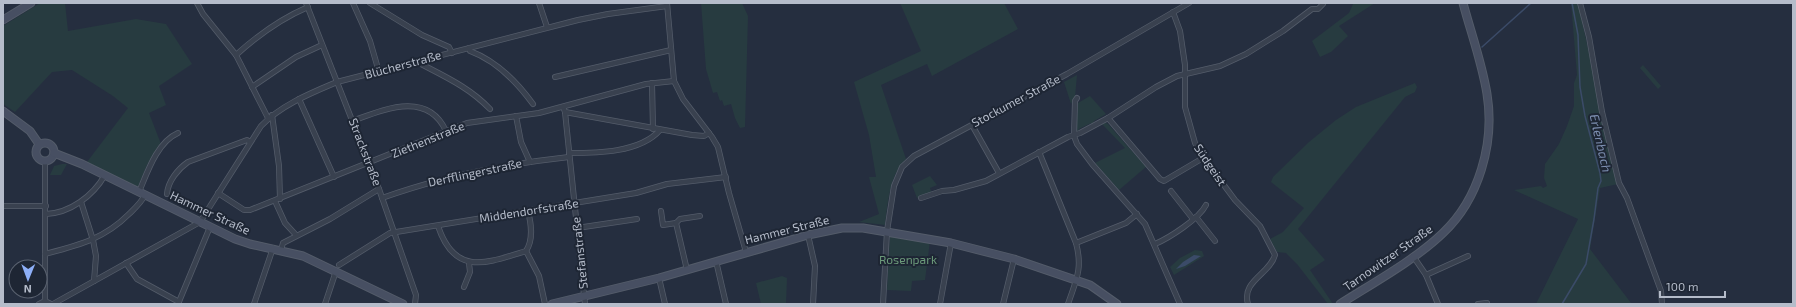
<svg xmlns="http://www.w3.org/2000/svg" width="1796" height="307" font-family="'Exo 2',sans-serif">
<rect width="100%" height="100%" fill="#252e3f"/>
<g fill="#273b40">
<path d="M 40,3 L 65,3 L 68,31 L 136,19 L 166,24 L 192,64 L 159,86 L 166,105 L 149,113 L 161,144 L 147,165 L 138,187 L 87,162 L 128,108 L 113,96 L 72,70 L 52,72 L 15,112 L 3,104 L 3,26 Z"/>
<path d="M 701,3 L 742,3 L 748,16 L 745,127 L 740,128 L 735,118 L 731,104 L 724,106 L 722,100 L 720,101 L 717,92 L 713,93 L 706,69 Z"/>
<path d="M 900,3 L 1004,3 L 1018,29 L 932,76 L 927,64 L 881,85 L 906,159 C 889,175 888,204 885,225 L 859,222 L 879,214 L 869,177 L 876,177 L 869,135 L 854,82 L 921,51 Z"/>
<path d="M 1375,3 L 1339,26 L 1348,36 L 1331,52 L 1320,57 L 1312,41 L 1349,13 L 1353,4 Z"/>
<path d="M 1571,3 L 1578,3 L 1618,184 L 1600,188 L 1590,249 L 1631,303 L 1629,304 L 1536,304 L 1578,219 L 1514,190 L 1541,186 L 1543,188 L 1547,186 L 1544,178 L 1545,164 L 1559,144 L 1567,126 L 1574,106 L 1574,83 L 1577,75 Z"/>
<path d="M 1643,65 L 1661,86 L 1658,89 L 1640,68 Z"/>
<path d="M 1077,75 L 1075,97 L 1071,104 L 1064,82 Z"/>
<path d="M 1415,83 L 1417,87 L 1415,92 L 1405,97 L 1298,229 L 1325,260 L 1310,270 L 1333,304 L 1328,304 L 1297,264 L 1286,253 L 1277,252 L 1270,239 L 1283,232 L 1304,208 L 1271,182 L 1273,177 L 1309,142 L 1336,120 L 1356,107 Z"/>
<path d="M 1090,96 L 1106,114 L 1094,121 L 1092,125 L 1091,123 L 1079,129 L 1078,133 L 1076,131 L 1078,103 Z"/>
<path d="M 1104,122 L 1108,124 L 1139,159 L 1147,166 L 1119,190 L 1095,163 L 1125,148 L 1101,123 Z"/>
<path d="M 62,164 L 67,164 L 61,175 L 50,175 L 54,166 Z"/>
<path d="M 930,176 L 937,185 L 930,188 L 932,194 L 917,198 L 912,185 Z"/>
<path d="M 890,234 L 930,241 L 925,280 L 912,281 L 911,291 L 887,290 Z"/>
<path d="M 1195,250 L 1202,251 L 1204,256 L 1174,275 L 1170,267 L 1180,258 Z"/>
<path d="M 782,276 L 787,278 L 786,304 L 761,304 L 756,283 Z"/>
</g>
<path fill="#3b4b68" d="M 1194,255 L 1201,256 L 1185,266 L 1176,269 L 1183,262 Z"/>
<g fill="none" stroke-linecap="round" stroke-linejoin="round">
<g stroke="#3b4b68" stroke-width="1.5">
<path d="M 1482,47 L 1531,3"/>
<path d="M 1562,304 L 1586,264 L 1594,219 L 1598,188 L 1601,181 L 1600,173 L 1585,116 L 1580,87 L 1578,35 L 1572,3"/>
</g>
<defs>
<g id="minor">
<path d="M 197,3 L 203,14 L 236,55"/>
<path d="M 306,3 L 379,189 L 416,295 L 415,304"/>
<path d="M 353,3 L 370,41 L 379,72"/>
<path d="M 370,3 L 422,35 L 449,47 L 452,53"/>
<path d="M 539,3 L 547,27"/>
<path d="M 667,3 L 674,81 L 683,99 L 712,137 L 718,147 L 729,193 L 746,252"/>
<path d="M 1580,3 L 1589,37 L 1602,112 L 1619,183 L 1627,198 L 1650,261 L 1661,291 L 1662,304"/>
<path d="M 1173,12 L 1180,31 L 1185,65 L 1185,107 L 1195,143 L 1200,153 L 1235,200 L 1260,226 L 1275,255 C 1270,274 1241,281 1248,304"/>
<path d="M 469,48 L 470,51 C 497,61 517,82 533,104"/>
<path d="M 420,61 L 421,64 C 446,77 470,88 490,109"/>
<path d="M 555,77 L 671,50"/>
<path d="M 652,83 L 653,129"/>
<path d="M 252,87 L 296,57 L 322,45"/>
<path d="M 1077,98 L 1075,101 L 1074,136 L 1077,144 L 1092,164 L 1145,224 L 1180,304"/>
<path d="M 299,99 L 334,177"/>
<path d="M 563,107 L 565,112 L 585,304"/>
<path d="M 565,112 L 692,135 L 704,136 L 709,133"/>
<path d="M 272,115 L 279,166 L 280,199"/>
<path d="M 516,116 L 521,142 L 530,162"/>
<path d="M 268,118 L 236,55 C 258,35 280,19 308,7"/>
<path d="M 352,121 C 383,110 427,90 446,131"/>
<path d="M 972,125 L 999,173"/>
<path d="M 1039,152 L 1076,243 C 1083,269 1076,280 1068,304"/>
<path d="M 569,153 C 596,153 640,153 660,130"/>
<path d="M 1203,158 L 1164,181 L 1160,179 L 1108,118 L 1156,87 L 1177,76 L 1220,66 L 1246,54 L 1283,31 L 1312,9 L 1318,9 L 1323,4"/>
<path d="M 45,161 L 45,301"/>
<path d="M 1171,191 L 1193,219"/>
<path d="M 139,192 C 147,173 157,142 178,133"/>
<path d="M 218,193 L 244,210 L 250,210 L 467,123 L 539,113 L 646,84 L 674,81"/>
<path d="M 167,194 C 168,181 178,169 188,162 L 247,140 L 250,142"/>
<path d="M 382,198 C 443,176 505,164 569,157"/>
<path d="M 921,198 L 942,191 L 954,190 L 986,181 L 1068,137 L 1080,133 L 1108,118"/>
<path d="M 275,201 L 285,223 L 296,235"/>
<path d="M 81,202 L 93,240 L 96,256 L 94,281"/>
<path d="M 3,206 L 46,206"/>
<path d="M 661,211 L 663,225 L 676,223"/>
<path d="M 46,214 C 70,213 93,196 105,175"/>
<path d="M 1196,217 L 1215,241"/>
<path d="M 438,226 C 455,277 487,263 526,251 C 534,239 531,223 528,211"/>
<path d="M 577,228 L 637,219"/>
<path d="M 808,235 L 815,266 L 813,304"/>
<path d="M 1076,243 L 1126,223 L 1137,214"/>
<path d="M 1155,244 C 1169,238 1199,219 1206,205"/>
<path d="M 281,250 L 283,243 L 330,219 L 379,189"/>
<path d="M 526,251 L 539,276 L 545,304"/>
<path d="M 45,254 C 79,245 104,239 129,214 C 135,208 141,203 145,195"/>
<path d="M 1413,256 L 1426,275 L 1438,304"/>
<path d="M 716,261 L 726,304"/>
<path d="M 126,263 L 137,279 L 179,302"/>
<path d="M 339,265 L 390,233 L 636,193 L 667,184 L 726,177"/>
<path d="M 687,270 L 676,223 L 680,219 L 700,216"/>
<path d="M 1426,275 L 1468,256"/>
<path d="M 659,278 L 665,304"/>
<path d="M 464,287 L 470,272 L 469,263"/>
<path d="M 39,304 L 45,301 L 51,304"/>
<path d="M 53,304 L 200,222 L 261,126 C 281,105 311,93 337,82 L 578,20 L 608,14 L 667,6"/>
<path d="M 178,304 L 210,227"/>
<path d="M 254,304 L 273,248"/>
<path d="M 325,304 L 336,271"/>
<path d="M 883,304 L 887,231 L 894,186 L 902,167 L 914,156 L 1067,74 L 1189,3"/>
<path d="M 940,304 L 951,243"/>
<path d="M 1003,304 L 1014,259"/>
<path d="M 1478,304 L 1487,303"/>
</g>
<g id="secondary">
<path d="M 3,20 L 31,3"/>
<path d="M 3,111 L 30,131 L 39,144"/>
<circle cx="45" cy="152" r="9"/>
<path d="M 54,153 L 82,164 L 235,239 L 250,244 L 303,256 L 403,304"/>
<path d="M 552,304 L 659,278 L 808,235 L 842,228 L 863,228 L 951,243 L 1014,259 L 1090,285 L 1117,304"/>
<path d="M 1340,304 C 1373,283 1415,260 1443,233 C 1479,199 1495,143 1487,94 C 1482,63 1471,33 1463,3"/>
</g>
</defs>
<use href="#minor" stroke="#545c6a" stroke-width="6"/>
<use href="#secondary" stroke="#545c6a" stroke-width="9"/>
<use href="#minor" stroke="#39414f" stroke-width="4.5"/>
<use href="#secondary" stroke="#474f62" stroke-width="7"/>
</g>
<g text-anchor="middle" stroke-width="4" stroke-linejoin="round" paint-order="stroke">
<g font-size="12" fill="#b5bcca" stroke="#1e2634">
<text transform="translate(403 65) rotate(-15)" y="4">Blücherstraße</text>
<text transform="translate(1016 101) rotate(-28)" y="4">Stockumer Straße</text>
<text transform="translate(428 140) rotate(-22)" y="4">Ziethenstraße</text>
<text transform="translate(365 152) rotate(69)" y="4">Strackstraße</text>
<text transform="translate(1210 165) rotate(56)" y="4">Südgeist</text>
<text transform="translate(475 173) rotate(-12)" y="4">Derfflingerstraße</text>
<text transform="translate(529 211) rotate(-9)" y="4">Middendorfstraße</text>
<text transform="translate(210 213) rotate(25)" y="4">Hammer Straße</text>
<text transform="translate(787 230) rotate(-14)" y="4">Hammer Straße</text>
<text transform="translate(580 253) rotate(-96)" y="4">Stefanstraße</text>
<text transform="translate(1388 258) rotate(-35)" y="4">Tarnowitzer Straße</text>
</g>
<g font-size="12" fill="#6c9a7a" stroke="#1e2634">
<text x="908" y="264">Rosenpark</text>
</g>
<g font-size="13" font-style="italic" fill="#7d8fb1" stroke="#1e2634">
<text transform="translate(1601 143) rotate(77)" y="5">Erlenbach</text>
</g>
</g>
<rect width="1796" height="307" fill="none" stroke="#b5bcca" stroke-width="8"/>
<g transform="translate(28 279) rotate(181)"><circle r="19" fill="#1e2634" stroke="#5a6270"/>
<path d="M0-3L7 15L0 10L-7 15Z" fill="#8daff7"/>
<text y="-6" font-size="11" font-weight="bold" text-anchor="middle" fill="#b5bcca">N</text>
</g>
<path d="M1660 291v6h65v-6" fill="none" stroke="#b5bcca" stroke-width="2"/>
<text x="1666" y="291" font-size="12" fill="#b5bcca" stroke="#1e2634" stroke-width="3" paint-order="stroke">100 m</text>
</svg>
